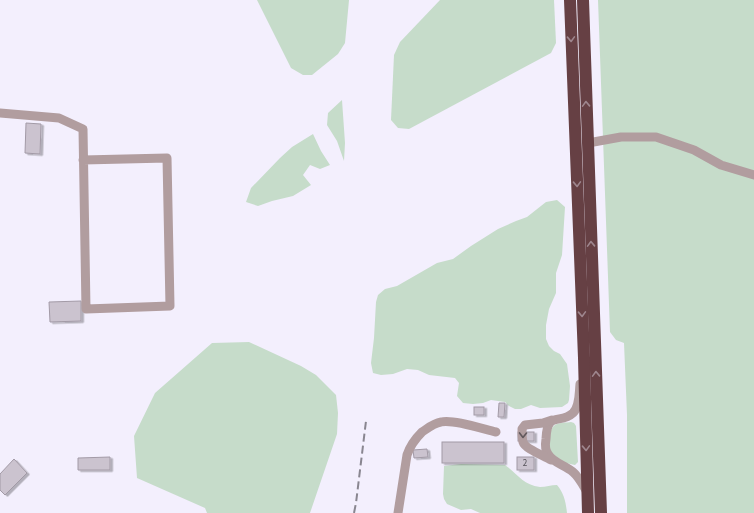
<svg xmlns="http://www.w3.org/2000/svg" width="754" height="513" font-family="'Source Sans 3',sans-serif">
<defs>
<filter id="shadow"><feDropShadow dx="2.5" dy="1.5" stdDeviation="0" flood-color="#0004"/></filter>
</defs>
<rect width="100%" height="100%" fill="#f3effd"/>
<g fill="#c6dcca">
<path d="M 257,0 L 349,0 L 345,43 L 338,54 L 312,75 L 303,75 L 291,68 Z"/>
<path d="M 440,0 L 554,0 L 556,43 L 551,53 L 409,129 L 398,128 L 391,120 L 394,55 L 400,42 Z"/>
<path d="M 598,0 L 754,0 L 754,513 L 627,513 L 627,415 L 624,343 L 616,340 L 610,332 Z"/>
<path d="M 342,100 L 345,143 L 344,161 L 337,141 L 327,125 L 328,113 Z"/>
<path d="M 313,134 L 321,151 L 330,165 L 320,169 L 310,165 L 303,175 L 311,185 L 293,196 L 272,201 L 258,206 L 246,202 L 251,188 L 280,158 L 292,147 Z"/>
<path d="M 557,200 L 565,207 L 562,255 L 556,273 L 556,293 L 549,309 L 546,325 L 546,339 L 549,346 L 554,351 L 560,354 L 567,364 L 570,386 L 569,400 L 568,403 L 562,407 L 540,408 L 531,405 L 521,409 L 515,409 L 509,406 L 505,402 L 491,400 L 483,403 L 473,404 L 463,403 L 457,396 L 459,383 L 455,378 L 429,375 L 418,370 L 407,369 L 393,374 L 381,375 L 373,373 L 371,363 L 374,338 L 376,302 L 378,295 L 385,289 L 397,286 L 437,263 L 453,259 L 471,246 L 498,229 L 516,221 L 527,217 L 546,202 Z"/>
<path d="M 249,342 L 301,366 L 316,375 L 336,395 L 338,413 L 337,434 L 310,513 L 207,513 L 205,508 L 137,478 L 134,436 L 155,393 L 212,343 Z"/>
<path d="M 571,422 L 574,423 L 576,426 L 578,462 L 575,465 C 569,464 556,461 552,455 C 548,448 548,429 555,425 C 560,422 566,423 571,422 Z"/>
<path d="M 461,464 L 505,465 C 518,474 523,485 540,487 C 546,487 551,485 557,485 C 564,493 566,503 567,513 L 480,513 L 471,509 L 461,510 L 447,504 L 444,499 L 443,494 L 444,466 Z"/>
</g>
<g fill="#cbc3cf" stroke="#a29aa6" filter="url(#shadow)">
<path d="M 26,123 L 41,124 L 40,154 L 25,153 Z"/>
<path d="M 81,301 L 81,321 L 50,322 L 49,302 Z"/>
<path d="M 499,403 L 505,403 L 504,417 L 498,417 Z"/>
<rect x="474" y="407" width="10" height="8"/>
<rect x="518" y="432" width="16" height="9"/>
<rect x="442" y="442" width="62" height="21"/>
<path d="M 427,449 L 428,457 L 414,458 L 413,450 Z"/>
<path d="M 110,457 L 110,470 L 78,470 L 78,458 Z"/>
<rect x="517" y="457" width="17" height="13"/>
<path d="M 14,459 L 27,473 L 5,495 L 0,490 L 0,474 Z"/>
</g>
<g fill="none" stroke-linecap="round" stroke-linejoin="round">
<g stroke="#b19d9f" stroke-width="9">
<path d="M 0,113 L 59,118 L 83,129 L 86,309 L 170,306 L 167,158 L 83,160"/>
<path d="M 588,143 L 621,137 L 656,137 L 694,150 L 721,165 L 754,175"/>
<path d="M 580,384 C 579,393 580,406 573,413 C 560,425 547,410 546,439 C 545,445 545,450 548,454 C 553,463 565,465 573,472 C 579,477 583,485 587,492"/>
<path d="M 551,460 C 545,456 525,449 523,442 C 522,438 522,433 522,429 L 525,425 L 543,423 L 552,420"/>
<path d="M 398,513 L 407,455 C 410,446 415,439 422,432 C 428,428 434,423 441,422 C 453,419 483,429 496,432"/>
</g>
<g stroke="#664044" stroke-width="12">
<path d="M 570,0 L 584,358 L 588,513"/>
<path d="M 583,0 L 601,513"/>
</g>
<path stroke="#898690" stroke-width="2" stroke-dasharray="8 4" stroke-linecap="butt" d="M 354,513 L 356,503 L 366,421"/>
</g>
<defs><path id="oneway-chevron" d="M-2-3.5L2.5 0L-2 3.5" fill="none" stroke-width="1.6" stroke-linecap="round" stroke-linejoin="round"/></defs>
<g stroke="#9e868e">
<use href="#oneway-chevron" transform="translate(571 39) rotate(88)"/>
<use href="#oneway-chevron" transform="translate(586 104) rotate(-92)"/>
<use href="#oneway-chevron" transform="translate(577 184) rotate(88)"/>
<use href="#oneway-chevron" transform="translate(591 244) rotate(-92)"/>
<use href="#oneway-chevron" transform="translate(582 314) rotate(88)"/>
<use href="#oneway-chevron" transform="translate(596 374) rotate(-92)"/>
<use href="#oneway-chevron" transform="translate(586 448) rotate(88)"/>
</g>
<use stroke="#61585c" href="#oneway-chevron" transform="translate(523 435) rotate(91)"/>
<g text-anchor="middle" stroke-width="4" stroke-linejoin="round" paint-order="stroke">
<g font-size="9" fill="#535057">
<text x="525" y="466">2</text>
</g>
</g>
</svg>
